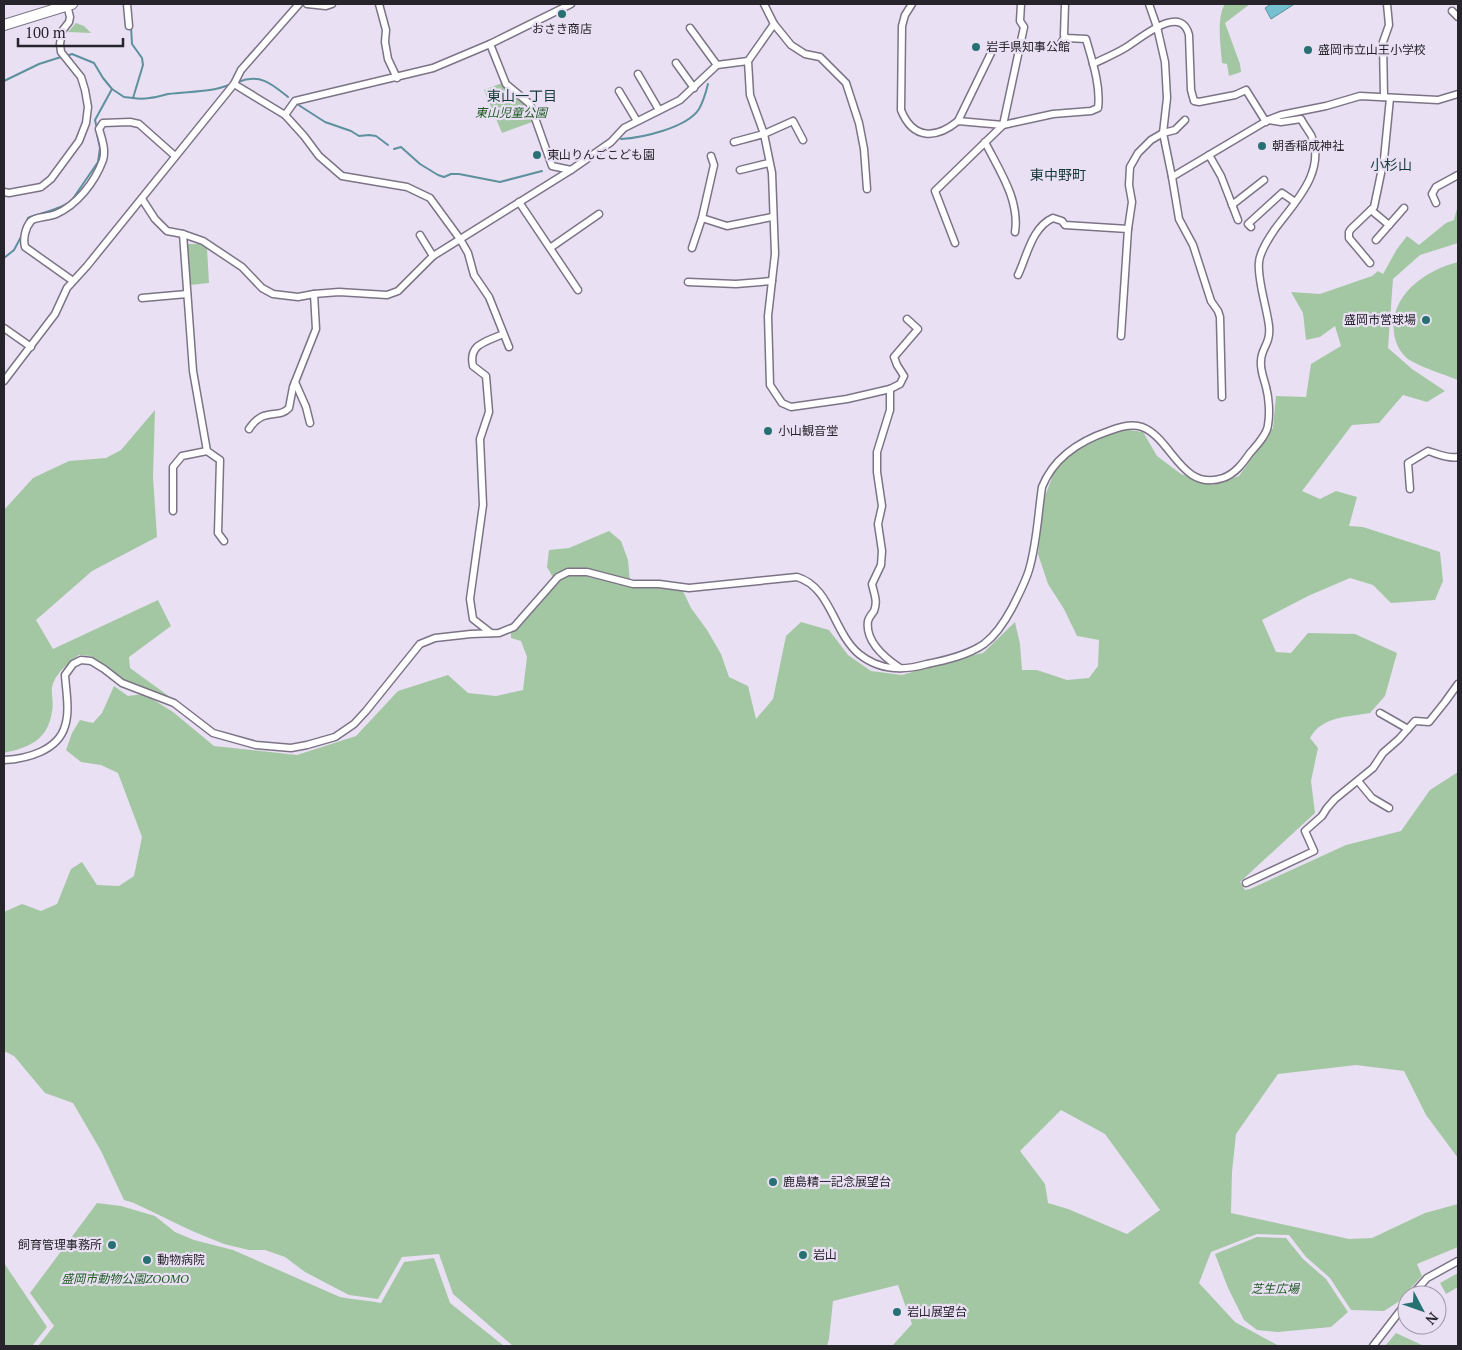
<svg xmlns="http://www.w3.org/2000/svg" width="1462" height="1350" font-family="'PT Serif','Noto Sans JP',serif">
<rect width="100%" height="100%" fill="#e9e0f4"/>
<g fill="#a4c7a3" fill-rule="evenodd">
<path d="M 1225,4 L 1250,4 L 1225,23 L 1240,64 L 1241,72 L 1229,76 L 1227,64 L 1222,63 C 1221,47 1216,17 1225,4 Z"/>
<path d="M 76,23 L 84,26 L 91,33 L 68,32 Z"/>
<path d="M 502,83 L 527,107 L 532,122 L 502,133 L 484,90 Z"/>
<path d="M 1458,205 L 1458,243 L 1420,255 L 1393,279 L 1388,348 L 1412,369 L 1445,391 L 1427,402 L 1403,395 L 1379,423 L 1352,425 L 1302,491 L 1320,499 L 1336,491 L 1357,497 L 1349,526 L 1363,527 L 1440,552 L 1443,581 L 1435,600 L 1391,603 L 1373,585 L 1350,578 L 1308,596 L 1262,620 L 1276,652 L 1291,653 L 1308,633 L 1355,634 L 1397,653 L 1385,696 L 1370,713 C 1348,717 1322,716 1310,738 L 1318,748 L 1311,781 L 1315,813 L 1240,882 L 1245,890 L 1250,889 L 1346,845 L 1401,831 L 1430,790 L 1458,772 L 1458,1158 L 1426,1115 L 1404,1071 L 1356,1065 L 1278,1074 L 1236,1134 L 1232,1172 L 1231,1213 L 1349,1239 L 1372,1238 L 1425,1213 L 1458,1204 L 1458,1247 L 1417,1264 L 1422,1276 L 1398,1302 L 1384,1311 L 1351,1310 L 1330,1278 L 1306,1257 L 1289,1235 L 1257,1234 L 1211,1252 L 1199,1283 L 1235,1322 L 1279,1346 L 1225,1346 L 1219,1345 L 1218,1346 L 892,1346 L 912,1324 L 898,1285 L 833,1301 L 829,1339 L 827,1346 L 513,1346 L 453,1294 L 439,1254 L 402,1257 L 378,1299 L 349,1295 L 305,1272 L 285,1257 L 265,1250 L 249,1250 L 224,1244 L 192,1231 L 134,1203 L 124,1200 L 101,1151 L 73,1103 L 45,1093 L 14,1056 L 4,1051 L 4,912 L 22,904 L 41,911 L 57,904 L 71,869 L 82,862 L 97,885 L 119,886 L 134,876 L 142,837 L 118,773 L 101,765 L 81,762 L 66,750 L 72,733 L 80,720 L 93,723 L 102,713 L 114,686 L 128,696 L 144,694 L 173,712 L 214,746 L 297,755 L 356,736 L 398,691 L 448,675 L 468,693 L 496,696 L 523,690 L 527,657 L 521,641 L 511,638 L 511,627 L 555,581 L 547,567 L 549,550 L 569,548 L 609,531 L 621,541 L 628,560 L 630,583 L 682,589 L 691,608 L 707,630 L 721,654 L 729,677 L 748,686 L 756,719 L 773,699 L 786,636 L 801,622 L 829,630 L 848,655 L 871,671 L 902,675 L 959,658 L 983,653 L 1015,622 L 1020,644 L 1022,670 L 1037,670 L 1067,680 L 1089,678 L 1098,666 L 1099,640 L 1077,636 L 1064,609 L 1048,584 L 1038,554 L 1044,499 L 1053,475 L 1067,454 L 1121,429 L 1143,432 L 1157,456 L 1181,474 L 1213,485 L 1239,476 L 1273,428 L 1276,396 L 1306,397 L 1311,364 L 1341,346 L 1335,326 L 1320,337 L 1306,340 L 1303,313 L 1291,292 L 1320,294 L 1372,276 L 1378,271 L 1383,274 L 1397,249 L 1407,236 L 1419,245 L 1446,223 L 1454,220 ZM 1061,1110 L 1105,1134 L 1160,1210 L 1127,1234 L 1068,1209 L 1048,1203 L 1045,1184 L 1020,1151 Z"/>
<path d="M 186,244 L 199,244 L 207,248 L 209,283 L 190,285 Z"/>
<path d="M 1458,262 L 1458,380 C 1445,375 1418,366 1408,359 C 1400,353 1395,342 1394,333 C 1389,295 1426,270 1458,262 Z"/>
<path d="M 155,410 L 153,477 L 157,537 L 92,571 L 36,620 L 53,649 L 158,600 L 171,626 L 129,657 L 130,668 L 192,713 L 124,681 L 91,656 L 79,655 C 69,663 55,673 52,687 C 51,695 54,703 52,711 C 48,740 30,747 4,753 L 4,510 L 33,478 L 69,461 L 106,458 L 121,450 Z"/>
<path d="M 97,1203 L 121,1206 L 155,1216 L 175,1232 L 194,1240 L 233,1250 L 340,1297 C 354,1300 367,1300 381,1303 L 404,1262 L 434,1258 L 450,1303 L 504,1346 L 38,1346 L 54,1326 L 30,1293 Z"/>
<path d="M 1257,1237 L 1286,1238 L 1303,1259 L 1326,1279 L 1348,1312 L 1331,1327 L 1278,1332 L 1257,1330 L 1244,1320 L 1228,1288 L 1215,1254 Z"/>
<path d="M 4,1263 L 47,1327 L 32,1346 L 4,1346 Z"/>
<path d="M 1458,1273 L 1458,1287 L 1446,1294 L 1440,1283 Z"/>
<path d="M 1396,1333 L 1424,1346 L 1385,1346 Z"/>
</g>
<path fill="#76c0d0" stroke="#5e919e" d="M 1271,4 L 1292,4 L 1293,5 L 1271,19 L 1265,8 Z"/>
<g fill="none" stroke-linecap="round" stroke-linejoin="round">
<g stroke="#5e919e" stroke-width="2">
<path d="M 66,56 L 72,54 L 94,63 L 103,78 L 112,89"/>
<path d="M 4,81 L 39,64 L 61,57"/>
<path d="M 238,82 C 260,73 272,84 288,97"/>
<path d="M 133,98 C 146,100 156,97 168,94 C 189,91 211,93 231,84"/>
<path d="M 297,104 L 325,122 L 351,131 L 359,136 L 369,135 L 376,136 L 388,145"/>
<path d="M 97,129 L 95,120 L 112,89 L 124,97 L 133,98 L 143,65 L 142,58 L 132,44 L 131,26"/>
<path d="M 621,139 C 641,138 687,128 699,109 C 703,102 706,92 708,84"/>
<path d="M 394,149 L 401,147 L 420,164 L 438,175 L 444,177 L 451,174 L 459,174 L 500,182 L 542,171"/>
<path d="M 26,223 L 28,218 C 40,213 64,209 72,200 L 98,162 L 100,148 L 97,134"/>
<path d="M 4,258 L 14,250 L 22,235"/>
</g>
<defs>
<g id="minor">
<path d="M 127,4 L 129,26"/>
<path d="M 307,4 L 326,6 L 332,4"/>
<path d="M 379,4 L 386,30 L 385,42 L 388,59 L 397,78"/>
<path d="M 764,4 L 774,24 L 791,45 L 805,54 L 820,57 L 846,83 L 859,123 L 864,149 L 867,189"/>
<path d="M 912,4 L 905,15 L 902,26 L 901,110 C 913,140 936,139 958,121 L 1003,125 L 1053,114 L 1091,111 L 1098,108 C 1101,86 1092,60 1086,39 L 1066,38 L 1064,35 L 1065,4"/>
<path d="M 1149,4 L 1157,27 L 1165,62 L 1167,98 L 1163,133 L 1172,177 L 1268,120 L 1281,115 L 1326,106 L 1360,96 L 1438,100 L 1458,94"/>
<path d="M 1452,11 L 1458,17"/>
<path d="M 774,24 L 748,61 L 750,95 L 764,134 L 772,173 L 775,254 L 768,316 L 770,385 L 782,403 L 791,407 L 847,399 L 890,389 L 900,384 L 904,376 L 897,365 L 894,357 L 918,329 L 907,319"/>
<path d="M 690,28 L 717,65"/>
<path d="M 490,44 L 506,84 L 530,104 L 552,166 L 571,170"/>
<path d="M 1059,46 L 1065,37"/>
<path d="M 676,63 L 694,88"/>
<path d="M 1093,64 C 1103,59 1115,54 1125,48 C 1139,40 1181,2 1189,35 L 1191,90 L 1194,101 L 1199,102 L 1235,95 L 1246,90 L 1266,122"/>
<path d="M 638,74 L 659,110"/>
<path d="M 234,84 L 285,115 L 304,136 L 319,156 L 342,176 L 407,187 L 430,198 L 460,239 L 468,253 L 474,275 L 489,297 L 509,347"/>
<path d="M 619,91 L 637,121"/>
<path d="M 1384,97 L 1383,42 L 1389,25 L 1387,4"/>
<path d="M 285,115 L 295,101 L 433,68 L 490,44 L 571,4"/>
<path d="M 958,121 L 992,51"/>
<path d="M 734,142 L 764,134 L 793,121 L 803,140"/>
<path d="M 985,142 C 999,170 1020,200 1015,232"/>
<path d="M 1209,155 L 1221,176 L 1238,220"/>
<path d="M 740,170 L 769,163"/>
<path d="M 1172,177 L 1179,219 L 1193,245 L 1211,301 L 1218,311 L 1220,317 L 1222,397"/>
<path d="M 4,192 L 9,193 L 41,187 L 51,179 L 79,141 L 86,123 L 88,107 L 85,90 L 81,77 L 61,52 L 60,44 L 62,31 L 69,22 L 70,17 L 67,5"/>
<path d="M 142,199 L 155,219 L 167,231 L 183,234 L 203,241 L 242,267 L 262,288 L 273,294 L 298,297 L 314,294 L 339,292 L 387,295 L 398,291 L 433,256 L 571,170 L 611,142 L 624,128 L 680,100 L 717,65 L 748,61"/>
<path d="M 519,202 L 578,290"/>
<path d="M 1436,203 L 1432,194 L 1436,187 L 1458,175"/>
<path d="M 1232,205 L 1264,180"/>
<path d="M 1371,210 L 1389,225"/>
<path d="M 702,218 L 727,226 L 772,217"/>
<path d="M 1251,227 L 1248,224 L 1282,193 L 1295,202"/>
<path d="M 183,234 L 193,371 L 207,451 L 220,460 L 218,533 L 224,541"/>
<path d="M 420,235 L 433,256"/>
<path d="M 1376,240 L 1404,208"/>
<path d="M 955,243 L 935,191 L 1003,125 L 1024,27 L 1020,21 L 1021,4"/>
<path d="M 550,248 L 599,214"/>
<path d="M 692,248 L 702,218 L 714,165 L 711,156"/>
<path d="M 1370,263 L 1349,238 L 1349,232 L 1351,229 L 1374,207 L 1384,159 L 1390,98"/>
<path d="M 1018,275 C 1027,256 1032,227 1053,218 L 1062,221 L 1065,225 L 1128,229"/>
<path d="M 73,281 L 25,247 C 23,239 25,228 31,221 C 35,217 49,217 56,214 C 77,205 95,182 103,160 C 106,150 102,139 99,129 L 103,123 L 130,122 L 139,124 L 175,156"/>
<path d="M 688,282 L 736,284 L 772,281"/>
<path d="M 142,298 L 187,294"/>
<path d="M 4,328 L 31,347"/>
<path d="M 1121,336 L 1128,229 L 1132,202 L 1129,185 L 1130,167 L 1138,153 L 1151,140 L 1163,133 L 1175,130 L 1185,120"/>
<path d="M 4,381 L 55,314 L 67,288 L 87,266 L 234,84 L 241,70 L 299,4"/>
<path d="M 295,382 L 306,407 L 310,423"/>
<path d="M 890,389 L 890,410 L 877,452 L 877,472 L 882,506 L 878,524 L 882,551 L 881,565 L 872,584 C 874,594 878,601 874,611 C 872,614 869,617 868,621 C 865,641 885,658 900,668"/>
<path d="M 249,429 C 264,406 278,420 289,408 L 293,387 L 316,329 L 314,294"/>
<path d="M 1410,489 L 1408,463 L 1428,451 C 1438,454 1448,459 1458,457"/>
<path d="M 173,511 L 173,467 L 182,456 L 207,451"/>
<path d="M 491,633 L 473,619 L 470,599 L 483,505 L 480,439 L 489,412 L 486,376 L 473,366 C 468,344 486,342 503,334"/>
<path d="M 1380,713 L 1408,729"/>
<path d="M 4,760 C 26,759 58,751 65,726 C 70,711 66,691 65,675 L 73,664 L 81,660 L 91,661 L 104,669 L 122,683 L 174,703 L 213,733 L 256,745 L 291,748 L 307,745 L 335,737 L 354,724 L 366,711 L 420,644 L 435,638 L 471,634 L 499,633 L 514,627 L 558,577 L 568,572 L 587,572 L 633,584 L 659,584 L 689,588 L 797,577 C 831,587 833,632 859,654 C 880,671 903,671 927,664 C 947,660 968,655 984,644 C 996,635 1005,621 1012,608 C 1018,596 1025,583 1029,570 C 1037,543 1038,514 1042,487 C 1054,457 1079,441 1109,431 C 1119,427 1131,423 1142,427 C 1172,438 1181,492 1223,478 C 1235,474 1243,463 1250,453 C 1256,446 1267,435 1268,425 C 1270,414 1269,398 1266,387 C 1264,379 1260,370 1261,361 C 1261,348 1271,344 1269,326 C 1267,308 1257,279 1259,262 C 1260,251 1269,238 1275,229 C 1295,202 1327,171 1311,135 C 1308,130 1304,125 1301,119 L 1281,122 L 1268,120"/>
<path d="M 1358,781 L 1372,798 L 1389,808"/>
<path d="M 1246,883 L 1314,851 L 1305,831 L 1322,816 L 1327,808 L 1335,799 L 1373,768 L 1383,753 L 1399,739 L 1415,721 L 1429,722 L 1445,702 L 1458,684"/>
<path d="M 1412,1295 L 1427,1278 L 1458,1261"/>
<path d="M 1373,1346 L 1407,1302"/>
</g>
<path id="trunk" d="M 4,25 L 72,4"/>
</defs>
<use href="#minor" stroke="#7c7486" stroke-width="9"/>
<use href="#trunk" stroke="#7c7486" stroke-width="12"/>
<use href="#minor" stroke="#fff" stroke-width="6"/>
<use href="#trunk" stroke="#fff" stroke-width="10"/>
</g>
<g fill="#277173" stroke="#e9e0f4" stroke-width="2">
<circle cx="562" cy="14" r="5"/>
<circle cx="976" cy="47" r="5"/>
<circle cx="1308" cy="50" r="5"/>
<circle cx="1262" cy="146" r="5"/>
<circle cx="537" cy="155" r="5"/>
<circle cx="1426" cy="320" r="5"/>
<circle cx="768" cy="431" r="5"/>
<circle cx="773" cy="1182" r="5"/>
<circle cx="112" cy="1245" r="5"/>
<circle cx="803" cy="1255" r="5"/>
<circle cx="147" cy="1260" r="5"/>
<circle cx="897" cy="1312" r="5"/>
</g>
<g text-anchor="middle" stroke-width="4.5" stroke-linejoin="round" paint-order="stroke">
<g font-size="12" fill="#27242b" stroke="#e9e0f4" text-anchor="start">
<text x="562" y="33" text-anchor="middle">おさき商店</text>
<text x="986" y="51">岩手県知事公館</text>
<text x="1318" y="54">盛岡市立山王小学校</text>
<text x="1272" y="150">朝香稲成神社</text>
<text x="547" y="159">東山りんごこども園</text>
<text x="1416" y="324" text-anchor="end">盛岡市営球場</text>
<text x="778" y="435">小山観音堂</text>
<text x="783" y="1186">鹿島精一記念展望台</text>
<text x="102" y="1249" text-anchor="end">飼育管理事務所</text>
<text x="813" y="1259">岩山</text>
<text x="157" y="1264">動物病院</text>
<text x="907" y="1316">岩山展望台</text>
</g>
<g font-size="12" font-style="italic" fill="#1f5b22" stroke="#e9e0f4">
<text x="511" y="117">東山児童公園</text>
<text x="125" y="1283">盛岡市動物公園ZOOMO</text>
<text x="1275" y="1293">芝生広場</text>
</g>
<g font-size="14" fill="#153838" stroke="#e9e0f4">
<text x="522" y="101">東山一丁目</text>
<text x="1391" y="170">小杉山</text>
<text x="1058" y="180">東中野町</text>
</g>
</g>
<rect width="1462" height="1350" fill="none" stroke="#27242b" stroke-width="10"/>
<g transform="translate(1422 1310) rotate(131)"><circle r="24" fill="#e9e0f4" stroke="#9b95a4"/>
<path d="M0-4L9 19L0 12L-9 19Z" fill="#277173"/>
<text y="-8" font-size="14" font-weight="bold" text-anchor="middle" fill="#27242b">N</text>
</g>
<path d="M18 38v8h105v-8" fill="none" stroke="#27242b" stroke-width="2.5"/>
<text x="25" y="38" font-size="15" fill="#27242b" stroke="#e9e0f4" stroke-width="4" paint-order="stroke">100 m</text>
</svg>
